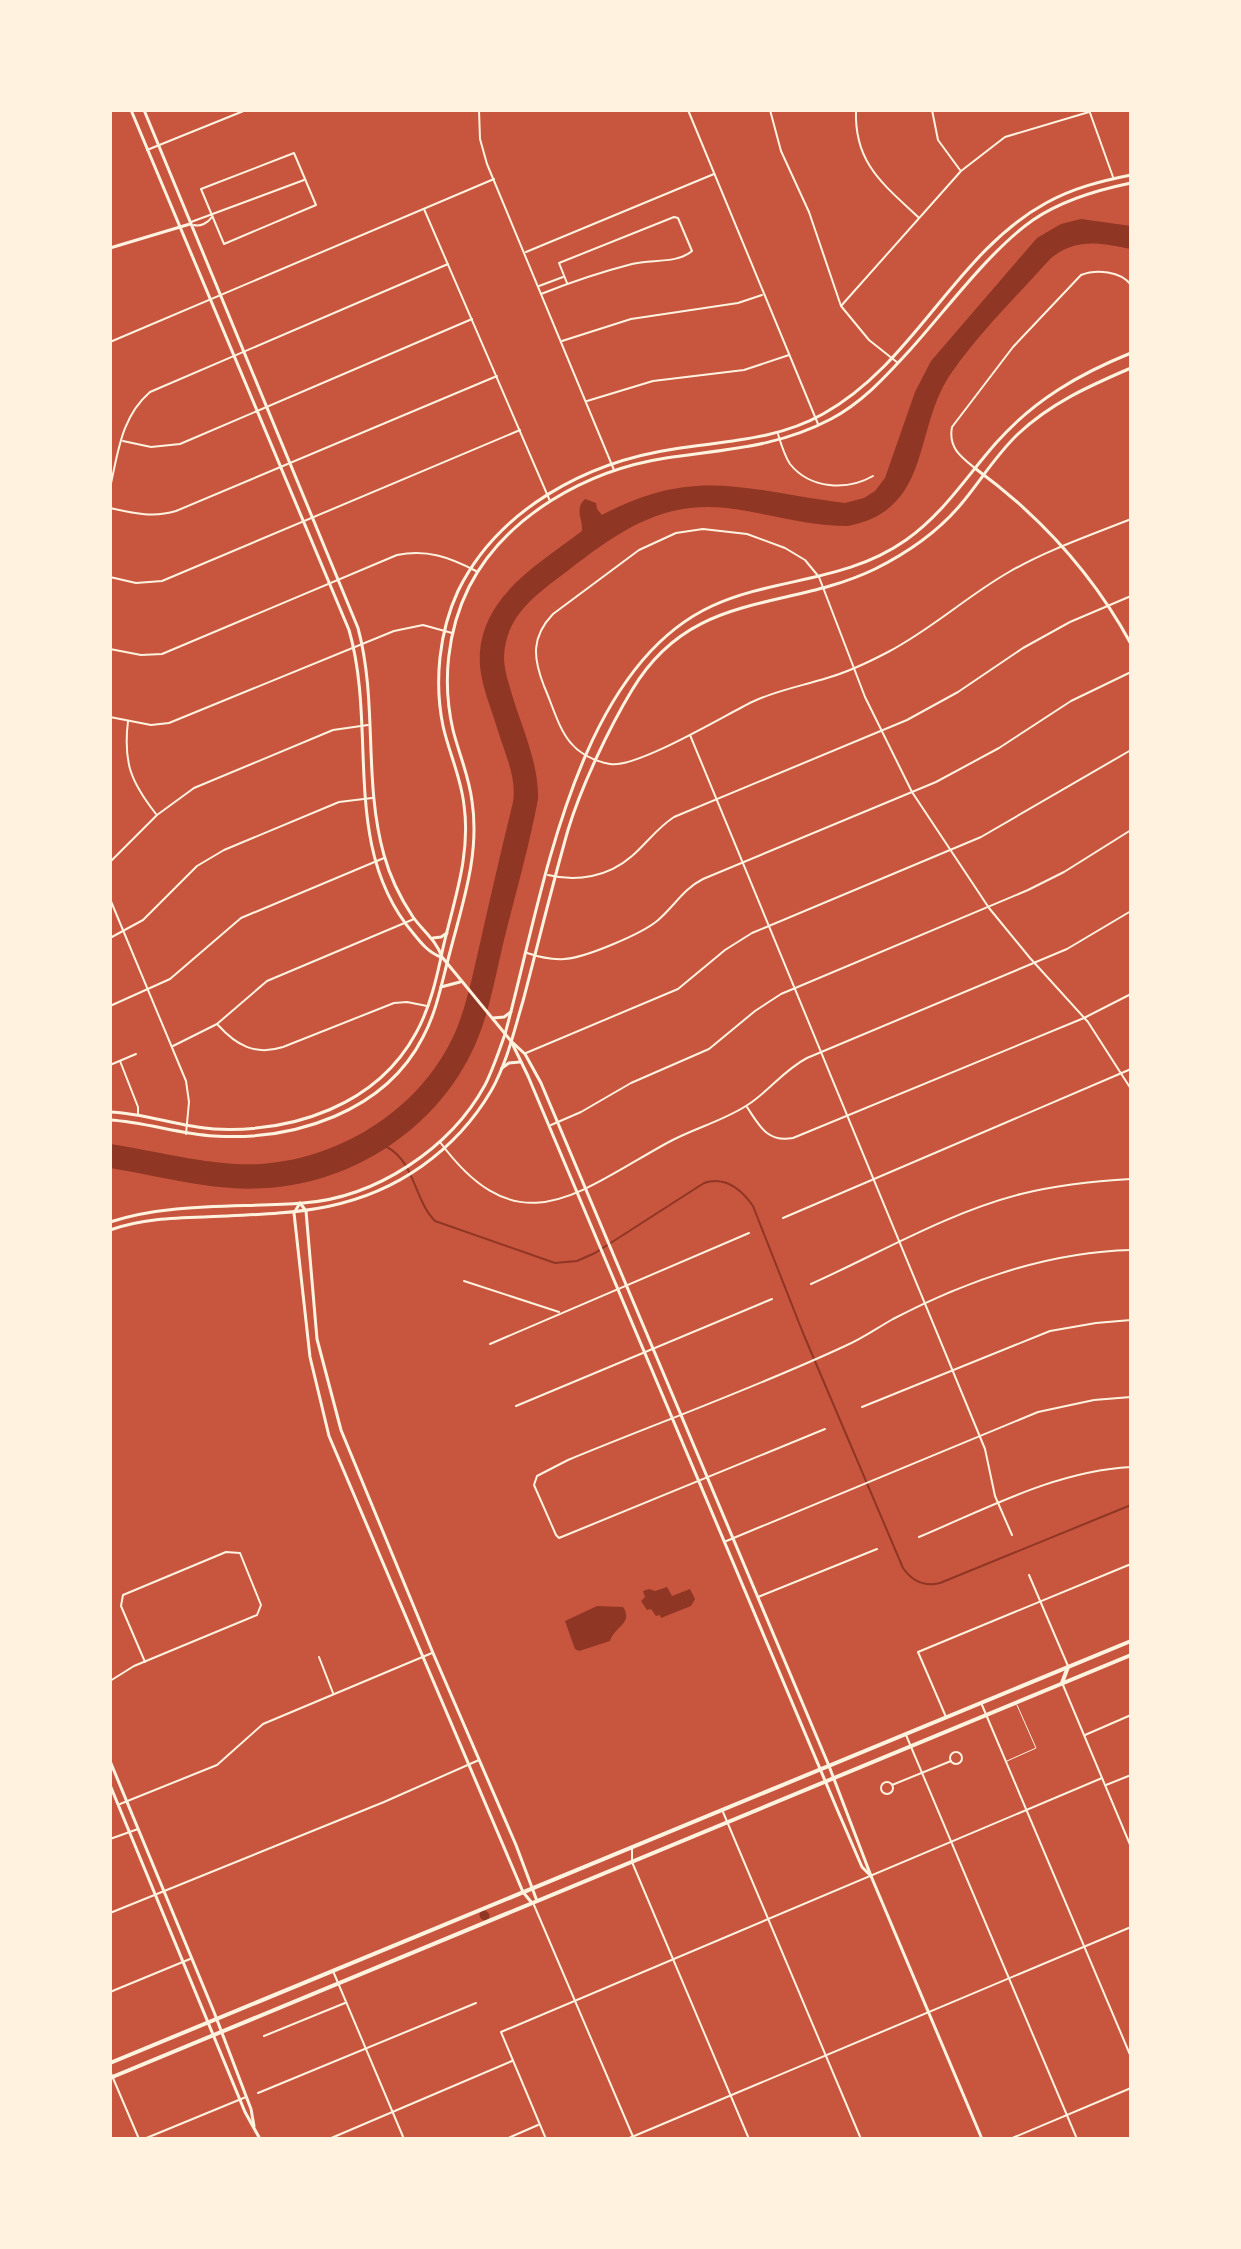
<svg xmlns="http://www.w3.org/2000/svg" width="1241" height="2249" font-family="'IBM Plex Sans',sans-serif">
<rect width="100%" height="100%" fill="#c8553d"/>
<g fill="#8f3625">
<path d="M 1081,219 L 1131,226 L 1131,249 C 1100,243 1076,237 1050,259 C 1017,296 980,332 952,372 C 912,428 934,509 848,526 C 807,526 767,513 727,508 C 658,500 613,536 562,575 C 533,597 506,617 504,656 C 504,671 509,684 513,698 C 523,730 539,765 538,799 C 530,842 518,885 507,928 C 497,966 491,1009 475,1045 C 439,1127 354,1183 266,1188 C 214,1192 161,1176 110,1168 L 110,1144 C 157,1151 214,1167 261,1164 C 344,1158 425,1106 457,1028 C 468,1000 474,969 481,939 C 491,894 502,848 513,802 C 517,778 505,754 498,731 C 492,710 482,688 480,666 C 476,599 536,566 582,531 C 583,519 574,509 585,499 L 596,503 L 597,509 L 602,515 C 696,465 747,491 845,503 L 864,498 L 875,491 L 885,478 L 915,392 L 931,361 L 1037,238 L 1061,224 Z"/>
<path d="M 667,1587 L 672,1596 L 690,1589 L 695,1599 L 691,1606 L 661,1618 L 660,1615 L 656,1616 L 651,1609 L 647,1610 L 641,1601 L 645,1597 L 643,1591 L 649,1589 L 655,1591 Z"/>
<path d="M 597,1606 L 623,1607 C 634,1623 614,1627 610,1641 L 579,1651 L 575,1649 L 565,1621 Z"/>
</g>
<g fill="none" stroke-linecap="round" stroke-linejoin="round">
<path stroke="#8f3625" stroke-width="2" d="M 387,1147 C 415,1162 414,1200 435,1221 L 555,1263 L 577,1261 L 595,1253 L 704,1183 C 725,1176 741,1189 753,1206 L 803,1333 L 903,1568 C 912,1581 924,1587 940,1583 L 1131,1505"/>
<path stroke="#8f3625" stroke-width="9" d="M 484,1915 L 485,1916"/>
<path stroke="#fff3e0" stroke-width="1" d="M 1007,1761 L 1036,1748 L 1017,1705"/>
<g stroke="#fff3e0" stroke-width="2">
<path d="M 479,110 L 480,139 L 487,164 L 614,470"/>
<path d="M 688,110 L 818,424"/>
<path d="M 770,110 L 781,151 L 809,212 L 841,306 L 869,340 L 898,363"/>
<path d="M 856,110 C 854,163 883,184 918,217"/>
<path d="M 932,110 L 938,140 L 960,170"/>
<path d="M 1089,110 L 1113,177"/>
<path d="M 147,150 L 246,110"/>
<path d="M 294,153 L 316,205 L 224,244 L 201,189 Z"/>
<path d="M 424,209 L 550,501"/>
<path d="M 191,222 L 304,180"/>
<path d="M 194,225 C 200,227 208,223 212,217"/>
<path d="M 526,252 L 714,174"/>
<path d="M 539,286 L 563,277"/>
<path d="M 541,294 C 571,282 601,272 632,264 C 651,259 677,264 692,251 L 678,218 L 674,217 L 559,263 L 567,283"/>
<path d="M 841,306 L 961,171 L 1005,137 L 1089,112"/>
<path d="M 562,341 L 631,319 L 738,303 L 762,295"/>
<path d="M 110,342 L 494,179"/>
<path d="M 587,401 L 653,381 L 744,370 L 789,355"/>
<path d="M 778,434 C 781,444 784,455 790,464 C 810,489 847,491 873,476"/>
<path d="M 123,441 L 151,447 L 180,444 L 472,319"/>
<path d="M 976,469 C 961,457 948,448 952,427 L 1013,347 L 1081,275 C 1096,269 1121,271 1131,285"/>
<path d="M 110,488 C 118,453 121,417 150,392 L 448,264"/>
<path d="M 110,508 C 133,513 153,518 176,511 L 497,376"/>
<path d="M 1131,519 C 1091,535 1047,550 1009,572 C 967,596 932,629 888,652 C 869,662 848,672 827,678 C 802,686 777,690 752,702 C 725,715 636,769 610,764 C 563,755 560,723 544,686 C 533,658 531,637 553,614 L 639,550 L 676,533 L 703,529 L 747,534 L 785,548 L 805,560 L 819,577 L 865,697 L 912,792 L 989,908 L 1030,958 L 1088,1022 L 1131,1089"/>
<path d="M 110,577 L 136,583 L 162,581 L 520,430"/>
<path d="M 110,649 L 141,655 L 162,654 L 397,555 C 427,549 449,557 476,571"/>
<path d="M 110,717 L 151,725 L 169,723 L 394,631 L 423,625 L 452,633"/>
<path d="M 128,721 C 123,763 131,782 156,814"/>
<path d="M 690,735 L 985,1449 L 995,1496 L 1012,1535"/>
<path d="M 110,862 L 157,815 L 194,788 L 333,730 L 368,725"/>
<path d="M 548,875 C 577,882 608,877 632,856 C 647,843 657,828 674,817 L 907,720 L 958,692 L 1023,648 L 1070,622 L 1131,596"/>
<path d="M 110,899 L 186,1081 L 189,1102 L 186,1134"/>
<path d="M 110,938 L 143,920 L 197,866 L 224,850 L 339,802 L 372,798"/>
<path d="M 527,953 C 539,957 551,960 564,959 C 585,958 641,934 657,921 C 674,907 683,889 703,879 L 936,782 L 999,748 L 1071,701 L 1131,672"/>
<path d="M 110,1006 L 170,979 L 241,918 L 384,858"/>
<path d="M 218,1025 C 236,1045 255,1056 283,1047 L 394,1003 L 407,1002 L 427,1006"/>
<path d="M 173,1046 L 217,1024 L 267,981 L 414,919"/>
<path d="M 526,1053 L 678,989 L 725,950 L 752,933 L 981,837 L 1131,750"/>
<path d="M 120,1061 L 138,1107 L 138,1114"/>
<path d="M 110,1065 L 136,1054"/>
<path d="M 747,1107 C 759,1125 767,1143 793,1138 L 1084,1018 L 1131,994"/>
<path d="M 551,1125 L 581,1112 L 631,1083 L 709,1049 L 755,1011 L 781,994 L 1028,890 L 1064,872 L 1131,830"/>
<path d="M 440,1142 C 519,1249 578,1192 667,1143 C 694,1128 724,1121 749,1104 C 770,1090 784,1070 807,1058 L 1067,949 L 1131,911"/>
<path d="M 783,1218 L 1131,1069"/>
<path d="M 464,1281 L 559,1312"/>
<path d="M 811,1284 C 880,1253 947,1213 1021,1194 C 1057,1185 1094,1181 1131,1179"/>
<path d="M 490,1344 L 749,1233"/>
<path d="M 516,1406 L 772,1299"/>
<path d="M 862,1407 L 1050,1331 L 1096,1323 L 1131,1320"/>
<path d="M 825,1429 L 559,1538 L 556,1535 L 534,1485 L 537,1476 L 568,1460 C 660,1422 755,1388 845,1346 C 862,1339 877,1328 893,1319 C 966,1281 1048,1252 1131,1250"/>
<path d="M 919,1537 C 988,1508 1056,1471 1131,1467"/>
<path d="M 724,1542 L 1038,1412 L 1094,1400 L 1131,1397"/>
<path d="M 1029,1575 L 1068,1666"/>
<path d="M 758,1597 L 877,1549"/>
<path d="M 319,1657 L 333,1693"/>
<path d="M 110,1681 L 134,1666 L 257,1615 L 261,1605 L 240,1553 L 226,1552 L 123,1595 L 121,1606 L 145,1662"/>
<path d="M 1063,1685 L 1131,1847"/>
<path d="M 982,1705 L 1131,2057"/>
<path d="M 946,1717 L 918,1652 L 1131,1564"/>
<path d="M 906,1735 L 1077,2139"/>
<path d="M 1085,1735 L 1131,1715"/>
<circle cx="956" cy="1758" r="6"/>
<circle cx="887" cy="1788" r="6"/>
<path d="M 892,1785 L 951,1761"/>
<path d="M 1106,1785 L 1131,1775"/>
<path d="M 120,1804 L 217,1765 L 263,1724 L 432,1653"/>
<path d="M 723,1812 L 861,2139"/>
<path d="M 110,1839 L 138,1829"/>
<path d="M 632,1848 L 632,1862 L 749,2139"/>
<path d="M 534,1905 L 634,2139"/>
<path d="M 110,1913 L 384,1802 L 479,1760"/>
<path d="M 333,1971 L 404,2139"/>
<path d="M 110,1992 L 190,1959"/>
<path d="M 264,2036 L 345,2003"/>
<path d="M 110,2071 L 139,2139"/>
<path d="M 258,2093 L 476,2003"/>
<path d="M 144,2139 L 246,2097"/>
<path d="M 329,2139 L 512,2061"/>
<path d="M 506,2139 L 538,2125"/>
<path d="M 546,2139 L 501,2032 L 1102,1778"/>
<path d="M 627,2139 L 1131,1927"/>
<path d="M 1010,2139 L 1131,2088"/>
</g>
<g stroke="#fff3e0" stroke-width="3">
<path d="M 110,248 L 190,224"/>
<path d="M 976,469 C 1040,516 1093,574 1131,644"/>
<path d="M 300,1203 L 294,1213 L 310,1357 L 329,1436 L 523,1892 L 532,1903"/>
<path d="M 300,1203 L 306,1211 L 317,1339 L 341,1430 L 433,1653 L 516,1845 L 537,1901"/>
</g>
<g stroke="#fff3e0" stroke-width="3">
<path d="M 131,110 L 349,630 C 378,730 340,847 413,933 C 421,943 429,953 441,957"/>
<path d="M 144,110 L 358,628 C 378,702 363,781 384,855 C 390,877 401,899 413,917 C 423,931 436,940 442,957 L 511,1041 L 528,1076 L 837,1809 L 862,1867 L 871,1876"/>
<path d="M 433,938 L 441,937 L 447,933"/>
<path d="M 441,987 L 460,982"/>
<path d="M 493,1018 L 504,1017 L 511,1012"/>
<path d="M 511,1041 L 525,1054 L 541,1083 L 829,1766 L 871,1876 L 982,2139"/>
<path d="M 502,1068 L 509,1063 L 520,1062"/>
<path d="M 110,1112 C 145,1113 179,1127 214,1129 C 293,1133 377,1105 416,1033 C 430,1008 437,977 443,948 C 454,900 471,855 464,805 C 461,777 449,753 443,726 C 434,682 439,632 458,591 C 498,509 587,462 674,449 C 725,441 777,440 823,414 C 915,363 955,253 1046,203 C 1073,188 1101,181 1131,175"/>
<path d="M 110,1120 C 145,1122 179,1134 214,1136 C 294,1141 385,1112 423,1037 C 437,1011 442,981 450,952 C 463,902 480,853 472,801 C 469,776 459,754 453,730 C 442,683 447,631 469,587 C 506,515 588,470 666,458 C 725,449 776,448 831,419 C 863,402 886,376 910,350 C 946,310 990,250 1033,220 C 1062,200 1097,190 1131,183"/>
<path d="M 110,1222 C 171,1202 239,1208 303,1203 C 375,1198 450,1149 485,1085 C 493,1069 499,1051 505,1034 C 542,901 573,670 712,606 C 775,577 845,583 906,540 C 944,513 966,477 996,443 C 1034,400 1079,374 1131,353"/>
<path d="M 110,1230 C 141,1219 172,1218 204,1217 C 285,1213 353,1215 422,1166 C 450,1146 474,1120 491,1091 C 507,1063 514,1031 523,1001 C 538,944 552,886 568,830 C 581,787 609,728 632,690 C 692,589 786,612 875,569 C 907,553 939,531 962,503 C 981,480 996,455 1018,434 C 1051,403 1089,386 1131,368"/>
<path d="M 110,1761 L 214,2012 L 251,2109 L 254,2126"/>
<path d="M 110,1785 L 245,2112 L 260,2139"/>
</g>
<g stroke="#fff3e0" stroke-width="4">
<path d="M 1062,1683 L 1068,1667"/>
<path d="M 110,2063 L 1131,1641"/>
<path d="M 110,2078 L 1131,1655"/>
</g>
</g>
<rect width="1241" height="2249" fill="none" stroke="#fff3e0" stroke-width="224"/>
</svg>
